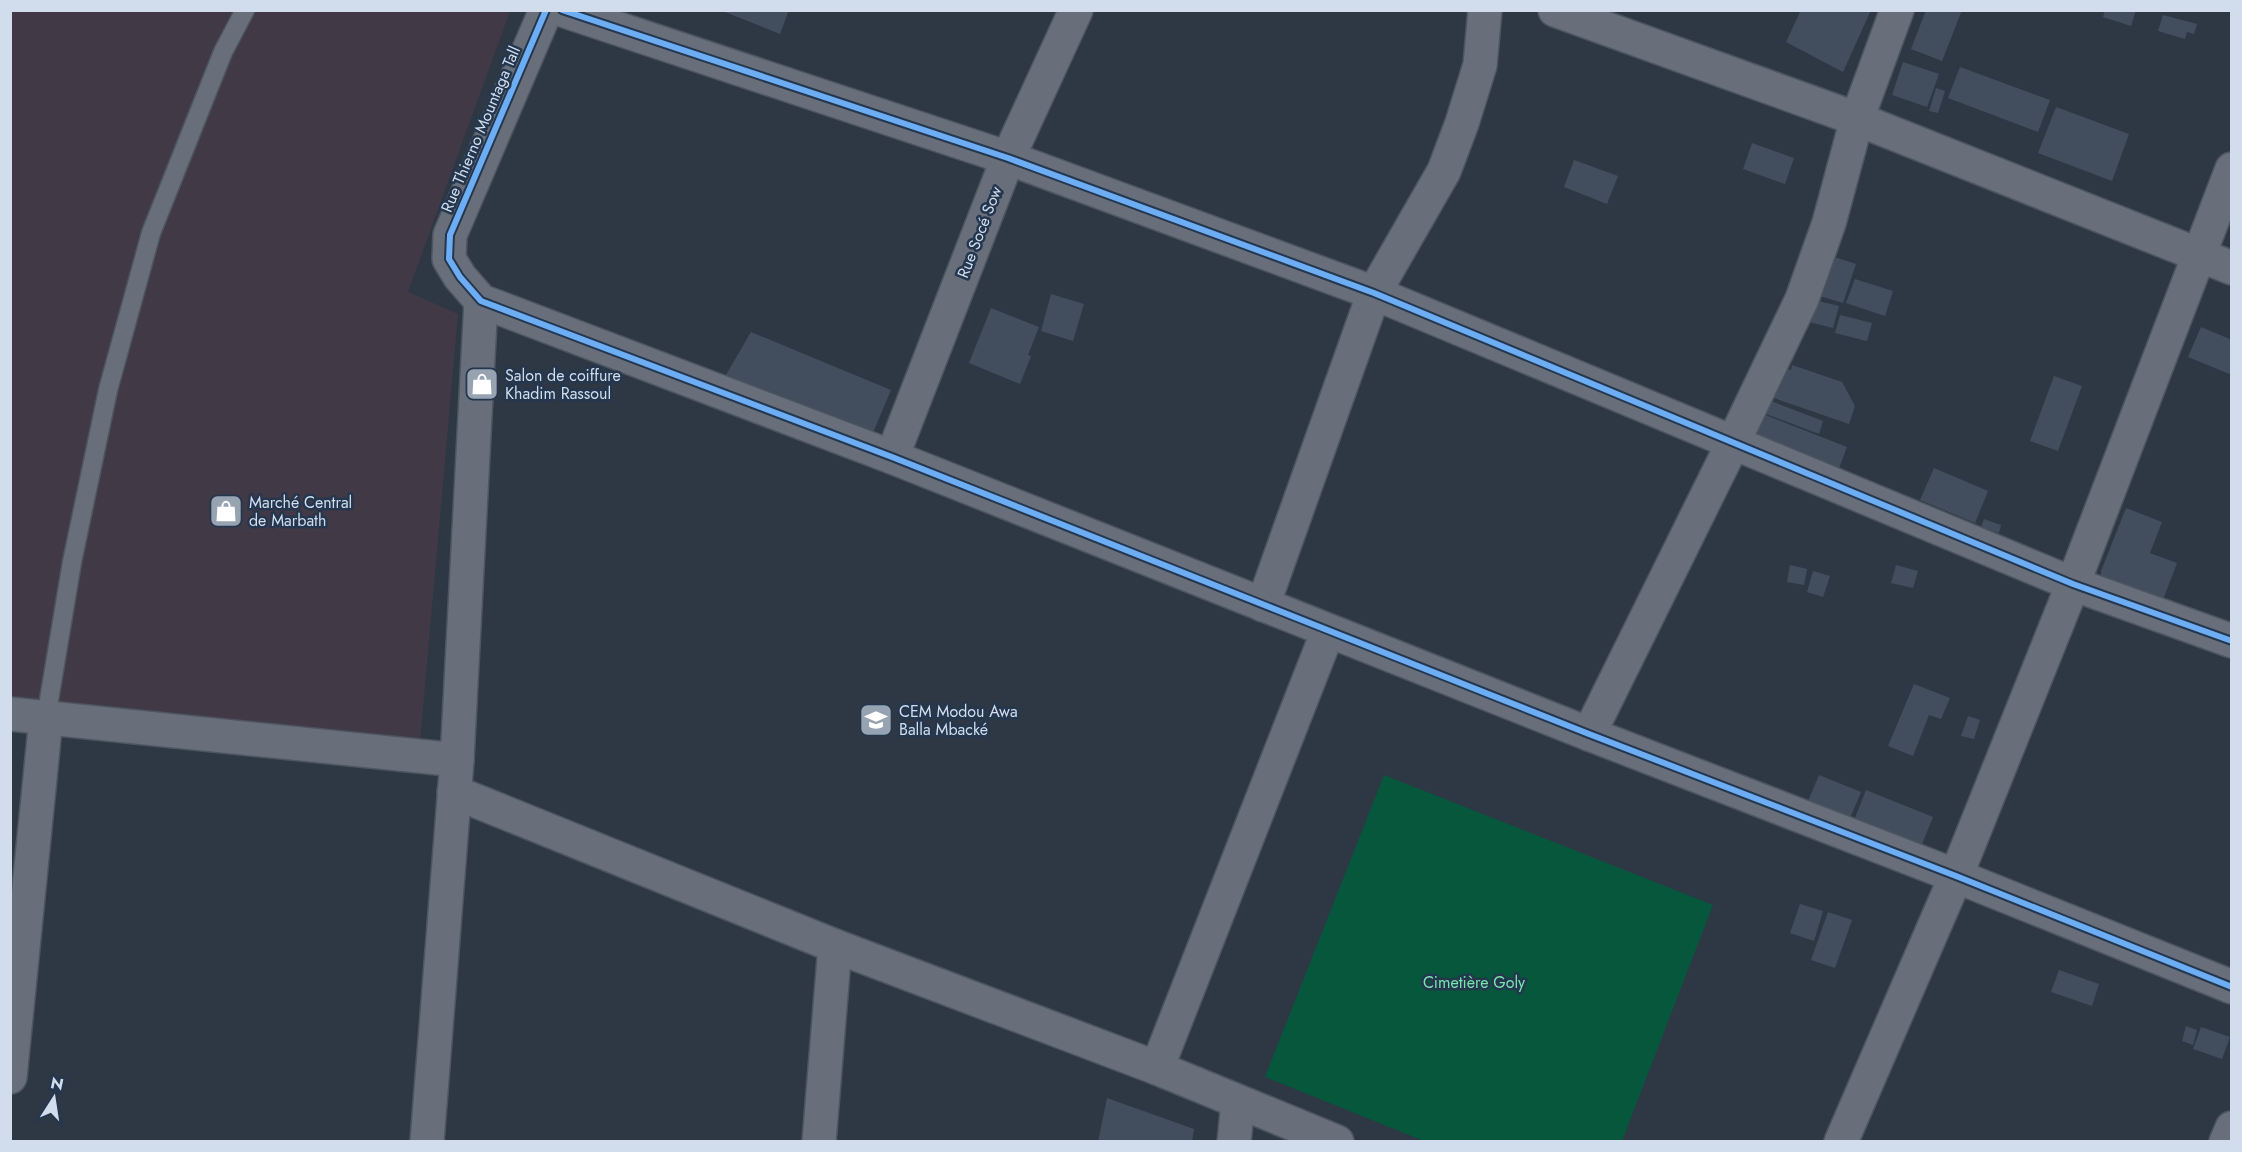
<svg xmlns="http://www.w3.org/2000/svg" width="2242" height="1152" font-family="Jost,sans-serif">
<rect width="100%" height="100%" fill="#2e3845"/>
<path fill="#423947" d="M 11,11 L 510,11 L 408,292 L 458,314 L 419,753 L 11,707 Z"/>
<path fill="#06573b" d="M 1384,775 L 1713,905 L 1622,1141 L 1424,1141 L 1265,1077 Z"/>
<g fill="#424e5e">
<path d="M 720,10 L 789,10 L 780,34 Z"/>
<path d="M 1801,10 L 1871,10 L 1843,72 L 1786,42 Z"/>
<path d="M 1926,10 L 1962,10 L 1942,61 L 1911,49 Z"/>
<path d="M 2105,10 L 2136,10 L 2131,26 L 2103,17 Z"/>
<path d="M 2163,15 L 2197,24 L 2194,34 L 2187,32 L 2185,39 L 2158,31 Z"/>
<path d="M 1903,62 L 1939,74 L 1927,107 L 1892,95 Z"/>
<path d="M 1960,67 L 2050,100 L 2038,132 L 1948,98 Z"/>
<path d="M 1936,88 L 1945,91 L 1938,113 L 1929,111 Z"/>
<path d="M 2056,107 L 2129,134 L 2112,181 L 2038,153 Z"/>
<path d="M 1752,143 L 1794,158 L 1785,184 L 1743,169 Z"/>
<path d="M 1574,160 L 1618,176 L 1607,204 L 1564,187 Z"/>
<path d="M 1825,254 L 1856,264 L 1843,303 L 1813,294 Z"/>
<path d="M 1855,279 L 1893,291 L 1885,316 L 1846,303 Z"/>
<path d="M 1051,294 L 1084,304 L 1073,341 L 1041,331 Z"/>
<path d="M 1810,299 L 1839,306 L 1833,328 L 1805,321 Z"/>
<path d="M 991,308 L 1039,327 L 1028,355 L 1031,356 L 1020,384 L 969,363 Z"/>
<path d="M 1840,315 L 1872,323 L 1867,341 L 1835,333 Z"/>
<path d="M 2201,327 L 2232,340 L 2232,375 L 2188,357 Z"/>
<path d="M 751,332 L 891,390 L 869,442 L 723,380 Z"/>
<path d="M 1792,365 L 1842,382 L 1855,406 L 1849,424 L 1774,398 L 1784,368 L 1791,370 Z"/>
<path d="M 2054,376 L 2082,386 L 2058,451 L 2030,441 Z"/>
<path d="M 1771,401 L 1823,421 L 1819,434 L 1766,414 Z"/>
<path d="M 1760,413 L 1847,447 L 1838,471 L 1751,437 Z"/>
<path d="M 1934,468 L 1988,491 L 1975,523 L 1920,500 Z"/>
<path d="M 2126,508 L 2162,522 L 2150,553 L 2177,563 L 2161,605 L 2101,582 L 2101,571 Z"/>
<path d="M 1984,519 L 2001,525 L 1999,533 L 1981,527 Z"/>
<path d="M 1790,565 L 1807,569 L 1804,585 L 1787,582 Z"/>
<path d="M 1896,565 L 1918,571 L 1913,588 L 1891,583 Z"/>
<path d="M 1813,571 L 1830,576 L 1823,597 L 1807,592 Z"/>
<path d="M 1914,684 L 1950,698 L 1941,719 L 1929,715 L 1913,756 L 1888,746 Z"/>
<path d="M 1968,716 L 1980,720 L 1974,739 L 1961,736 Z"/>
<path d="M 1819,775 L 1861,792 L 1848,823 L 1806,806 Z"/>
<path d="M 1866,790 L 1933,817 L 1918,854 L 1851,828 Z"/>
<path d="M 1800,904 L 1823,911 L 1814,941 L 1790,933 Z"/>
<path d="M 1828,912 L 1852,920 L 1835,968 L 1811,960 Z"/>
<path d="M 2059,970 L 2099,984 L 2092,1006 L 2051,992 Z"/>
<path d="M 2186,1026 L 2197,1030 L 2193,1045 L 2182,1041 Z"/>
<path d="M 2201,1027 L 2230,1037 L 2222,1059 L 2193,1049 Z"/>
<path d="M 1107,1098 L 1194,1129 L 1192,1142 L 1098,1142 Z"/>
</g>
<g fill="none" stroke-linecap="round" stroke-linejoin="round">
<defs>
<path id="lane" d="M 46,718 L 72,562 L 108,390 L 151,233 L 223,52 L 245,10"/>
<g id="street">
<path d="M 546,10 L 450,235 L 449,259 L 460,277 L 481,301 L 892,457 L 1589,734 L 1956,876 L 2232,987"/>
<path d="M 562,10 L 1008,158 L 1374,293 L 2073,584 L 2232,641"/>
<path d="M 1555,10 L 1857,119 L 2232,268"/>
<path d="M 892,457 L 1008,158 L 1076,10"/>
<path d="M 1263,605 L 1374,293 L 1444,171 L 1462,123 L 1480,65 L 1485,10"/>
<path d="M 10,714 L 457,760"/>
<path d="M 1589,734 L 1733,443 L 1802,299 L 1829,223 L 1857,119 L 1897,10"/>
<path d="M 454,792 L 835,946 L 1157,1068 L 1337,1142"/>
<path d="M 1157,1068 L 1328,631"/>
<path d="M 10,1077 L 46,718"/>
<path d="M 427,1142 L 457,760 L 481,301"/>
<path d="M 819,1142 L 835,946"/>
<path d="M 1234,1142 L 1238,1102"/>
<path d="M 1841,1142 L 1956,876 L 2073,584 L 2232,169"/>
<path d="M 2226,1142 L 2232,1128"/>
</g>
</defs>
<use href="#lane" stroke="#4c5560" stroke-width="21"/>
<use href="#street" stroke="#4c5560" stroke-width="36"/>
<use href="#lane" stroke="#686f7b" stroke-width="18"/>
<use href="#street" stroke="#686f7b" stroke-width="33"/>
<defs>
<g id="cycleway">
<path d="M 546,10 L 450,235 L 449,259 L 460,277 L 481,301 L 892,457 L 1589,734 L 1956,876 L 2232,987"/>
<path d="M 562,10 L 1008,158 L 1374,293 L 2073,584 L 2232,641"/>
</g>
</defs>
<use href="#cycleway" stroke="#24374f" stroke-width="10"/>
<use href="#cycleway" stroke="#6dadf4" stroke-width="6"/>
</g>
<defs>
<symbol id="shop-square" viewBox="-11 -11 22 22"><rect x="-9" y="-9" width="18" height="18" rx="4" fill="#98a3b2" stroke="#24374f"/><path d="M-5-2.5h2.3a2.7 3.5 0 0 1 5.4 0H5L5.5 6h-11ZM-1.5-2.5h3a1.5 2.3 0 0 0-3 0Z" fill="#fff"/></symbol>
<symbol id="school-square" viewBox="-11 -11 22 22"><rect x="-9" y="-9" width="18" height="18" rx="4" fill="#98a3b2" stroke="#24374f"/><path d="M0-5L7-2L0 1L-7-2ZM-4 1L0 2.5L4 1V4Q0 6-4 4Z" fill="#fff"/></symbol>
</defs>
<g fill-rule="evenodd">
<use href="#shop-square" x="463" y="365" width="38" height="38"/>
<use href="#shop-square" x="207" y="492" width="38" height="38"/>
<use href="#school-square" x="857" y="701" width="38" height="38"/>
</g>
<g text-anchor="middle" stroke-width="5" stroke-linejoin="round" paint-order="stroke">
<g font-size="16" fill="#d1ddec" stroke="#24374f">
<text transform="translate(480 129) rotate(-67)" y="6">Rue Thierno Mountaga Tall</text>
<text transform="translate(979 232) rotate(-69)" y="6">Rue Socé Sow</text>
</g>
<g font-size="16" fill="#d1ddec" stroke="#24374f" text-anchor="start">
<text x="505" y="381">Salon de coiffure<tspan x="505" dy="18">Khadim Rassoul</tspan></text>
<text x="249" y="508">Marché Central<tspan x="249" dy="18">de Marbath</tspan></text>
<text x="899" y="717">CEM Modou Awa<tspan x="899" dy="18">Balla Mbacké</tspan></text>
</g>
<g font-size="16" fill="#77e5ac" stroke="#24374f">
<text x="1474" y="988">Cimetière Goly</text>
</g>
</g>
<rect width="2242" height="1152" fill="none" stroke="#d1ddec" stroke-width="24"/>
<g transform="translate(54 1098) rotate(12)" stroke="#24374f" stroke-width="4.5" paint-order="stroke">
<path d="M0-4.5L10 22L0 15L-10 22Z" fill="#d1ddec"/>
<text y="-9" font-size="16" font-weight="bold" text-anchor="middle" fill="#d1ddec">N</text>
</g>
</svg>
